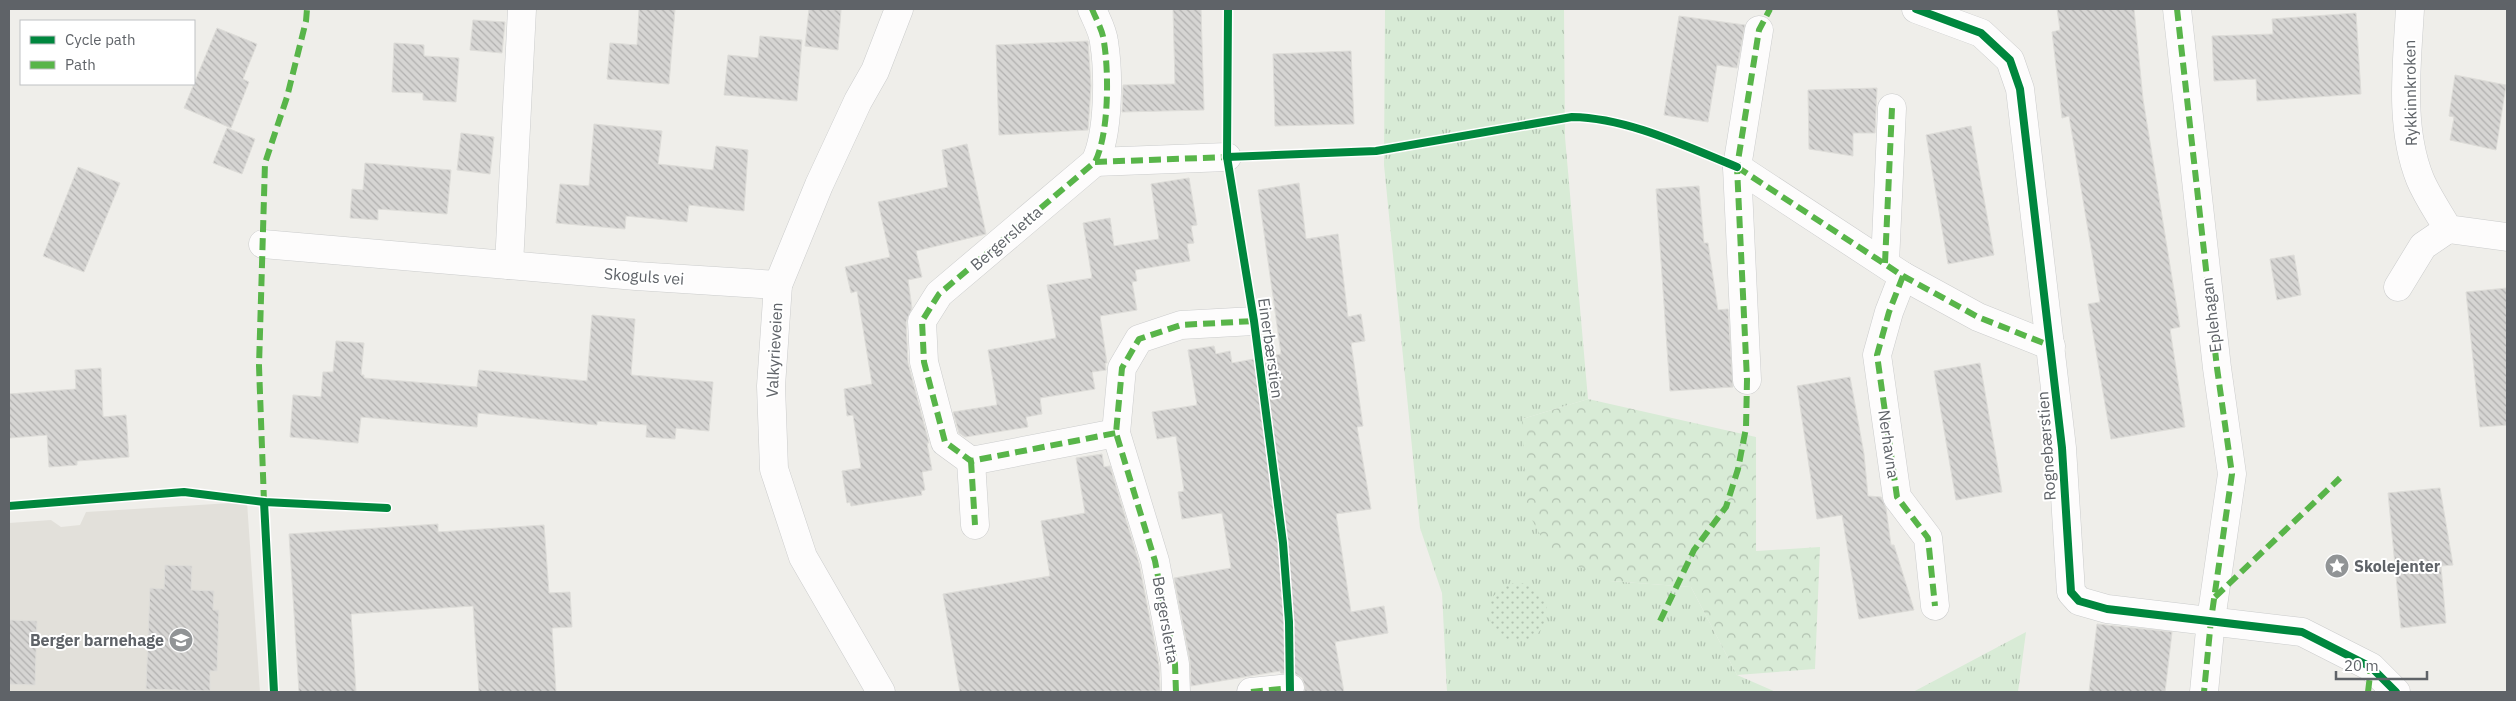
<svg xmlns="http://www.w3.org/2000/svg" width="2516" height="701" font-family="'IBM Plex Sans',sans-serif">
<defs>
<pattern id="grass-tufts" width="24" height="20" patternUnits="userSpaceOnUse" patternTransform="scale(1.25)"><rect width="24" height="20" fill="#d8ebd6"/><path d="M3 7l-1-3M5 7V3M7 7l1-3M15 17l-1-3M17 17v-4M19 17l1-3" fill="none" stroke="#b2c2b1"/></pattern>
<pattern id="forest-crowns" width="20" height="18" patternUnits="userSpaceOnUse" patternTransform="scale(1.25)"><rect width="20" height="18" fill="#d8ebd6"/><path d="M2 6a3 3 0 1 1 6 0M12 15a3 3 0 1 1 6 0" fill="none" stroke="#b2c2b1"/></pattern>
<pattern id="park-dots" width="8" height="8" patternUnits="userSpaceOnUse" patternTransform="scale(1.25)"><rect width="8" height="8" fill="#d8ebd6"/><path d="M2 2h.1M6 6h.1" fill="none" stroke="#b2c2b1" stroke-width="1.8" stroke-linecap="round"/></pattern>
<pattern id="building-back-hatch" width="6" height="6" patternUnits="userSpaceOnUse" patternTransform="scale(1.25)"><rect width="6" height="6" fill="#d6d5d3"/><path d="M-1 5l2 2M0 0l6 6M5-1l2 2" fill="none" stroke="#b1b0af"/></pattern>
</defs>
<rect width="100%" height="100%" fill="#efeeea"/>
<path fill="#e2e0da" d="M 247,502 L 260,692 L 9,692 L 9,523 L 51,520 L 61,527 L 80,525 L 86,512 Z"/>
<g fill="url(#grass-tufts)">
<path d="M 1385,9 L 1564,9 L 1565,137 L 1588,399 L 1522,419 L 1610,581 L 1691,587 L 1737,675 L 1776,692 L 1447,692 L 1442,593 L 1420,528 L 1384,165 Z"/>
<path d="M 2026,632 L 2018,692 L 1913,692 Z"/>
</g>
<path fill="url(#forest-crowns)" d="M 1588,399 L 1756,437 L 1756,551 L 1820,547 L 1815,669 L 1737,675 L 1691,587 L 1610,581 L 1551,554 L 1527,511 L 1522,419 Z"/>
<circle fill="url(#park-dots)" cx="1518" cy="612" r="29"/>
<g fill="url(#building-back-hatch)" stroke="#deddd9">
<path d="M 639,9 L 675,9 L 669,84 L 607,79 L 610,43 L 637,45 Z"/>
<path d="M 809,9 L 841,10 L 838,50 L 805,46 Z"/>
<path d="M 1173,9 L 1201,9 L 1204,110 L 1122,112 L 1123,85 L 1175,84 Z"/>
<path d="M 2057,9 L 2134,9 L 2143,99 L 2180,327 L 2170,329 L 2185,427 L 2111,439 L 2088,304 L 2100,302 L 2069,116 L 2062,118 L 2052,32 L 2060,30 Z"/>
<path d="M 2356,13 L 2361,94 L 2257,101 L 2256,79 L 2214,81 L 2212,36 L 2273,34 L 2272,19 Z"/>
<path d="M 1679,16 L 1745,25 L 1737,68 L 1717,65 L 1708,122 L 1664,115 Z"/>
<path d="M 473,20 L 505,22 L 502,53 L 470,50 Z"/>
<path d="M 217,28 L 257,44 L 243,79 L 249,82 L 231,128 L 184,108 Z"/>
<path d="M 760,36 L 802,40 L 797,101 L 724,95 L 728,55 L 758,58 Z"/>
<path d="M 1088,41 L 1091,86 L 1088,130 L 999,135 L 996,45 Z"/>
<path d="M 394,43 L 424,45 L 424,56 L 459,58 L 456,102 L 423,100 L 423,93 L 392,92 Z"/>
<path d="M 1351,51 L 1354,124 L 1275,126 L 1273,54 Z"/>
<path d="M 2455,75 L 2506,85 L 2496,150 L 2450,140 L 2454,117 L 2449,116 Z"/>
<path d="M 1877,88 L 1875,133 L 1853,133 L 1853,156 L 1809,149 L 1808,90 Z"/>
<path d="M 594,124 L 662,131 L 658,164 L 713,170 L 716,146 L 748,150 L 744,211 L 689,205 L 687,222 L 626,216 L 625,229 L 556,223 L 560,184 L 589,186 Z"/>
<path d="M 1971,126 L 1994,255 L 1948,264 L 1926,135 Z"/>
<path d="M 227,128 L 255,139 L 242,174 L 213,163 Z"/>
<path d="M 461,133 L 494,137 L 490,174 L 457,170 Z"/>
<path d="M 967,144 L 986,234 L 916,251 L 922,277 L 908,280 L 912,308 L 906,322 L 908,363 L 929,443 L 927,443 L 932,470 L 922,472 L 925,490 L 921,491 L 922,495 L 851,506 L 850,502 L 847,503 L 842,471 L 861,468 L 853,415 L 847,416 L 844,389 L 872,384 L 857,291 L 851,293 L 845,267 L 890,257 L 878,202 L 948,187 L 942,150 Z"/>
<path d="M 365,163 L 451,170 L 447,214 L 378,209 L 378,220 L 350,218 L 352,189 L 363,190 Z"/>
<path d="M 78,167 L 120,183 L 84,272 L 43,256 Z"/>
<path d="M 1189,178 L 1197,225 L 1191,226 L 1194,243 L 1187,244 L 1190,261 L 1135,270 L 1137,281 L 1132,282 L 1137,310 L 1100,316 L 1107,363 L 1105,363 L 1106,370 L 1092,372 L 1095,389 L 1040,398 L 1042,414 L 1026,417 L 1028,427 L 965,437 L 959,433 L 953,412 L 997,405 L 988,350 L 1056,338 L 1047,285 L 1092,278 L 1083,223 L 1110,218 L 1114,246 L 1159,239 L 1151,184 Z"/>
<path d="M 1299,183 L 1306,239 L 1338,234 L 1348,317 L 1361,314 L 1365,341 L 1351,343 L 1363,426 L 1357,427 L 1371,509 L 1336,514 L 1351,612 L 1384,606 L 1388,633 L 1335,642 L 1344,692 L 1305,692 L 1305,686 L 1302,678 L 1296,674 L 1281,673 L 1280,671 L 1191,686 L 1190,661 L 1174,578 L 1231,568 L 1222,513 L 1182,519 L 1178,492 L 1184,491 L 1176,436 L 1157,439 L 1152,412 L 1197,405 L 1188,350 L 1214,346 L 1216,354 L 1230,351 L 1232,363 L 1281,354 L 1258,190 Z"/>
<path d="M 1699,186 L 1704,243 L 1708,243 L 1718,310 L 1728,309 L 1733,387 L 1670,391 L 1656,189 Z"/>
<path d="M 2294,255 L 2301,295 L 2277,300 L 2270,259 Z"/>
<path d="M 2507,288 L 2507,425 L 2480,427 L 2466,292 Z"/>
<path d="M 592,315 L 635,319 L 631,375 L 713,382 L 709,431 L 676,428 L 675,439 L 646,437 L 647,425 L 597,421 L 597,425 L 478,413 L 477,427 L 361,417 L 358,443 L 290,437 L 293,395 L 321,397 L 323,372 L 333,372 L 336,341 L 364,343 L 361,375 L 364,375 L 364,378 L 477,387 L 479,370 L 587,381 Z"/>
<path d="M 1980,363 L 2002,492 L 1956,500 L 1934,371 Z"/>
<path d="M 101,368 L 103,417 L 126,415 L 129,457 L 77,461 L 77,465 L 49,467 L 47,435 L 9,438 L 9,394 L 76,389 L 75,370 Z"/>
<path d="M 1850,377 L 1864,454 L 1868,496 L 1881,497 L 1886,508 L 1891,545 L 1894,545 L 1914,610 L 1859,619 L 1842,515 L 1817,519 L 1797,386 Z"/>
<path d="M 1102,454 L 1104,467 L 1110,466 L 1139,563 L 1159,666 L 1160,691 L 960,692 L 943,594 L 1050,576 L 1041,521 L 1085,513 L 1076,458 Z"/>
<path d="M 2440,488 L 2453,565 L 2441,566 L 2446,623 L 2401,628 L 2388,493 Z"/>
<path d="M 438,524 L 438,532 L 544,525 L 549,593 L 570,592 L 572,627 L 552,628 L 556,692 L 479,692 L 473,606 L 351,614 L 356,692 L 299,692 L 289,534 Z"/>
<path d="M 165,565 L 192,566 L 191,590 L 214,591 L 213,610 L 219,610 L 217,671 L 210,671 L 210,691 L 146,689 L 150,588 L 164,589 Z"/>
<path d="M 9,620 L 37,621 L 35,685 L 9,684 Z"/>
<path d="M 2097,624 L 2172,632 L 2165,692 L 2089,692 Z"/>
</g>
<g fill="none" stroke-linecap="round" stroke-linejoin="round">
<defs>
<g id="minor">
<path d="M 1092,9 C 1096,19 1103,31 1104,42 C 1109,73 1109,134 1095,162 L 939,294 L 922,321 L 924,362 L 945,442 L 971,461 L 1116,433"/>
<path d="M 1916,9 L 1981,33 L 2010,60 L 2020,89 L 2062,448 L 2071,592 L 2079,601 L 2107,609 L 2302,632 L 2371,667 L 2396,692"/>
<path d="M 2177,9 L 2217,368 L 2232,474 L 2211,620 L 2204,692"/>
<path d="M 2410,9 C 2407,64 2399,127 2420,179 C 2427,196 2439,213 2448,229 L 2507,237"/>
<path d="M 1095,162 L 1227,157"/>
<path d="M 1737,167 L 1903,276 L 1978,317 L 2051,346"/>
<path d="M 263,244 L 636,276 L 778,285"/>
<path d="M 1885,263 L 1892,108"/>
<path d="M 509,265 L 522,9"/>
<path d="M 1903,276 L 1889,312 L 1877,355 L 1897,497 L 1928,538 L 1935,606"/>
<path d="M 2398,287 L 2423,246 L 2448,229"/>
<path d="M 1747,380 L 1737,167 L 1759,30"/>
<path d="M 971,461 L 975,525"/>
<path d="M 881,692 L 803,557 L 774,469 L 771,386 L 778,285 L 819,185 L 858,101 L 875,71 L 899,9"/>
<path d="M 1176,692 L 1175,664 L 1155,561 L 1116,433 L 1122,368 L 1139,339 L 1181,325 L 1254,321"/>
<path d="M 1251,692 L 1290,688"/>
</g>
</defs>
<use href="#minor" stroke="#cbcccc" stroke-width="29"/>
<use href="#minor" stroke="#fdfcfc" stroke-width="28"/>
<g stroke="#58b549" stroke-width="6" stroke-dasharray="12 6" stroke-linecap="butt">
<path d="M 1092,9 C 1096,19 1103,31 1104,42 C 1109,73 1109,134 1095,162 L 939,294 L 922,321 L 924,362 L 945,442 L 971,461 L 1116,433"/>
<path d="M 2177,9 L 2217,368 L 2232,474 L 2211,620 L 2204,692"/>
<path d="M 1095,162 L 1227,157"/>
<path d="M 1737,167 L 1903,276 L 1978,317 L 2051,346"/>
<path d="M 1885,263 L 1892,108"/>
<path d="M 1903,276 L 1889,312 L 1877,355 L 1897,497 L 1928,538 L 1935,606"/>
<path d="M 971,461 L 975,525"/>
<path d="M 264,502 L 259,366 L 265,163 L 287,97 L 306,21 L 307,9"/>
<path d="M 2215,597 L 2340,478"/>
<path d="M 1660,621 L 1694,550 L 1726,507 L 1738,469 L 1746,428 L 1747,380 L 1737,167 L 1759,30 L 1770,9"/>
<path d="M 1176,692 L 1175,664 L 1155,561 L 1116,433 L 1122,368 L 1139,339 L 1181,325 L 1254,321"/>
<path d="M 1251,692 L 1290,688"/>
<path d="M 2368,692 L 2371,667"/>
</g>
<defs>
<g id="cycleway">
<path d="M 1228,9 L 1227,157 L 1254,321 L 1283,543 L 1289,622 L 1290,692"/>
<path d="M 1916,9 L 1981,33 L 2010,60 L 2020,89 L 2062,448 L 2071,592 L 2079,601 L 2107,609 L 2302,632 L 2371,667 L 2396,692"/>
<path d="M 1227,157 L 1376,151 L 1572,117 C 1628,118 1685,146 1737,167"/>
<path d="M 264,502 L 274,692"/>
<path d="M 9,506 L 184,492 L 264,502 L 387,508"/>
</g>
</defs>
<use href="#cycleway" stroke="#fff" stroke-width="11"/>
<use href="#cycleway" stroke="#00873e" stroke-width="8"/>
</g>
<defs>
<symbol id="sight-disc" viewBox="-11 -11 22 22"><circle r="9.5" fill="#919496" stroke="#fff"/><path d="M0-6L1.8-2.2L6-1.7L2.9 1.2L3.7 5.4L0 3.3L-3.7 5.4L-2.9 1.2L-6-1.7L-1.8-2.2Z" fill="#fff"/></symbol>
<symbol id="school-disc" viewBox="-11 -11 22 22"><circle r="9.5" fill="#919496" stroke="#fff"/><path d="M0-5L7-2L0 1L-7-2ZM-4 1L0 2.5L4 1V4Q0 6-4 4Z" fill="#fff"/></symbol>
</defs>
<g fill-rule="evenodd">
<use href="#sight-disc" x="2323" y="552" width="28" height="28"/>
<use href="#school-disc" x="167" y="626" width="28" height="28"/>
</g>
<g text-anchor="middle" stroke-width="4" stroke-linejoin="round" paint-order="stroke">
<g font-size="16" fill="#5f6368" stroke="#fff">
<text transform="translate(2410 93) rotate(-91)" y="6">Rykkinnkroken</text>
<text transform="translate(1006 238) rotate(-41)" y="6">Bergersletta</text>
<text transform="translate(644 276) rotate(4)" y="6">Skoguls vei</text>
<text transform="translate(2211 315) rotate(-97)" y="6">Eplehagan</text>
<text transform="translate(1271 348) rotate(82)" y="6">Einerbærstien</text>
<text transform="translate(774 350) rotate(-87)" y="6">Valkyrieveien</text>
<text transform="translate(1889 444) rotate(82)" y="6">Nerhavna</text>
<text transform="translate(2046 446) rotate(-94)" y="6">Rognebærstien</text>
<text transform="translate(1166 620) rotate(80)" y="6">Bergersletta</text>
</g>
<g font-size="16" font-weight="bold" fill="#5f6368" stroke="#fff" text-anchor="start">
<text x="2354" y="572">Skolejenter</text>
<text x="164" y="646" text-anchor="end">Berger barnehage</text>
</g>
</g>
<rect width="2516" height="701" fill="none" stroke="#5f6368" stroke-width="20"/>
<rect x="20" y="20" width="175" height="65" fill="#ffffff" stroke="#bfc1c3"/>
<rect x="30" y="36" width="25" height="8" fill="#00873e" stroke="#bfc1c3"/>
<text x="65" y="45" font-size="15" fill="#5f6368">Cycle path</text>
<rect x="30" y="61" width="25" height="8" fill="#58b549" stroke="#bfc1c3"/>
<text x="65" y="70" font-size="15" fill="#5f6368">Path</text>
<path d="M2336 671v8h91v-8" fill="none" stroke="#5f6368" stroke-width="2.5"/>
<text x="2344" y="671" font-size="15" fill="#5f6368" stroke="#ffffff" stroke-width="4" paint-order="stroke">20 m</text>
</svg>
